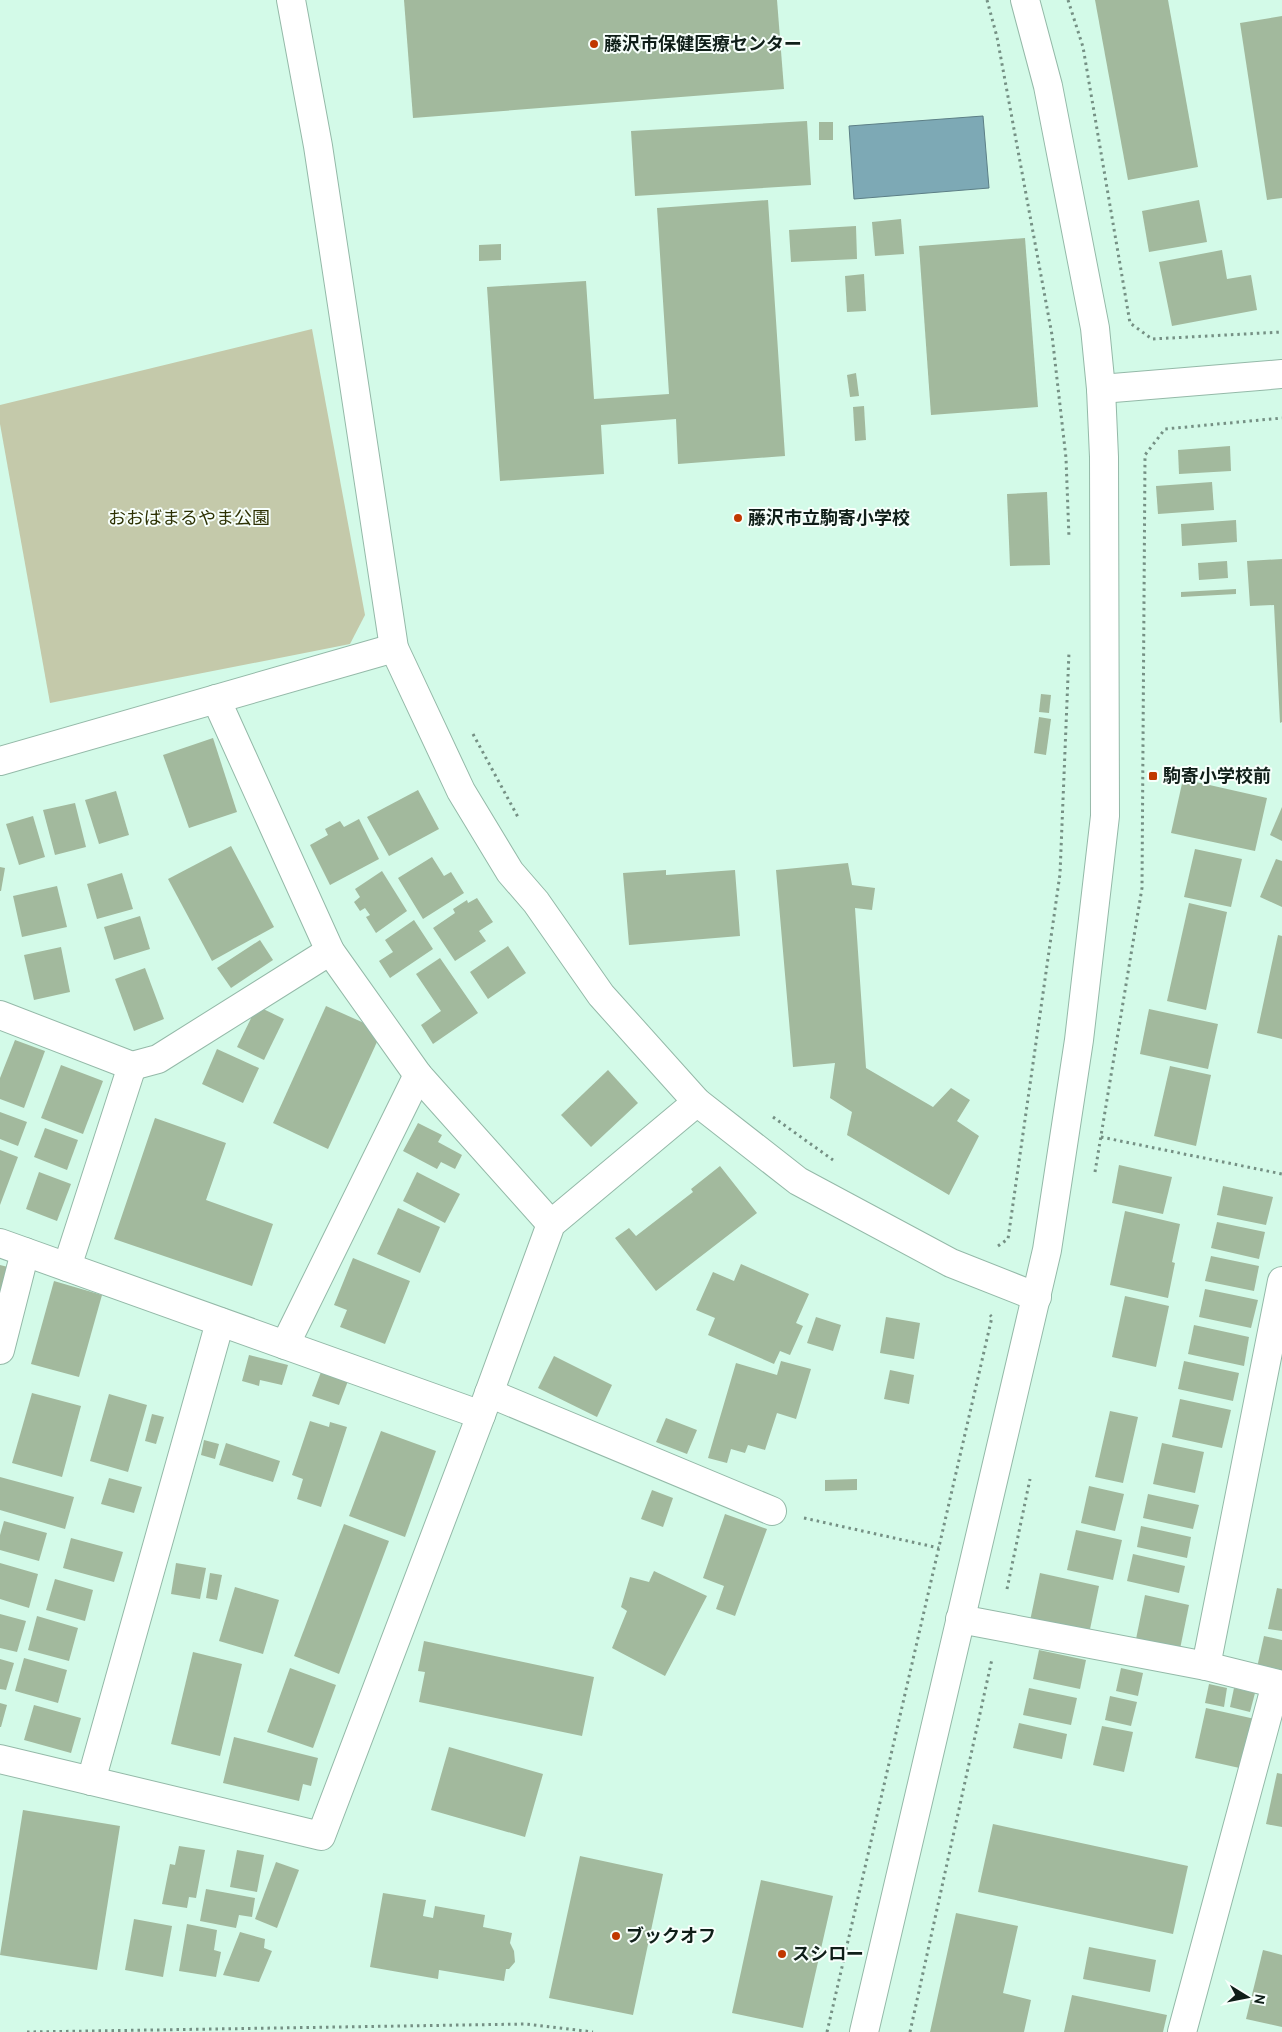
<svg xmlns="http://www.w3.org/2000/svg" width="1282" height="2032" font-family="Cabin,'Noto Sans JP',sans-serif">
<rect width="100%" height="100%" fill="#d3fae8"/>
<path fill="#c4c9aa" d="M 312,329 L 365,615 L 350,644 L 50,703 L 0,424 L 0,405 Z"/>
<path fill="#7da9b5" stroke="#5c7f86" d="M 983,116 L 989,188 L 854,199 L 849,126 Z"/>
<g fill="#a2b99d">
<path d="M 404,0 L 777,0 L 784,89 L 413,118 Z"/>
<path d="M 1095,0 L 1168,0 L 1198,167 L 1128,180 Z"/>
<path d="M 1282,16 L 1282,198 L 1267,200 L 1240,23 Z"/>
<path d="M 807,121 L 811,185 L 635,196 L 631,131 Z"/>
<rect x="819" y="122" width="14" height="18"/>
<path d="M 768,200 L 785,456 L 678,464 L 676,419 L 601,425 L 604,474 L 500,481 L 487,287 L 586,281 L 594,399 L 669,394 L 657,208 Z"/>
<path d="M 1199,200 L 1207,242 L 1149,252 L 1142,211 Z"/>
<path d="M 901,219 L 904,254 L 875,256 L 872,222 Z"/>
<path d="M 856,226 L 857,259 L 791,262 L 789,230 Z"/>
<path d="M 1025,238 L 1038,407 L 931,415 L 919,246 Z"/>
<path d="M 501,244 L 501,260 L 479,261 L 479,245 Z"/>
<path d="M 1222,250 L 1227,279 L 1251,275 L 1257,310 L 1172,326 L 1159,262 Z"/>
<path d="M 864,274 L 866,311 L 847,312 L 845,276 Z"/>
<path d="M 856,373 L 859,396 L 850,397 L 847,375 Z"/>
<path d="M 864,406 L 866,440 L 855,441 L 853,407 Z"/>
<path d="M 1230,446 L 1231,471 L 1179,474 L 1178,450 Z"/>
<path d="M 1212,482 L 1214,510 L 1158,514 L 1156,486 Z"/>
<path d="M 1047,492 L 1050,565 L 1010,566 L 1007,494 Z"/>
<path d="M 1236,520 L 1237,542 L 1182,546 L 1181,524 Z"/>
<path d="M 1282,559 L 1282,722 L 1280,723 L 1274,605 L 1250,606 L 1247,561 Z"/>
<path d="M 1227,561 L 1228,578 L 1199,580 L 1198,563 Z"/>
<path d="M 1236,589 L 1236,594 L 1181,597 L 1181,592 Z"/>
<path d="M 1041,694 L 1051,695 L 1049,713 L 1039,712 Z"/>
<path d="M 1039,717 L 1051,719 L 1046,755 L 1034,753 Z"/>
<path d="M 213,738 L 237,812 L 189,828 L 163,755 Z"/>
<path d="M 1183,779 L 1267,798 L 1255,851 L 1171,833 Z"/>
<path d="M 418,790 L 439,829 L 389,856 L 367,817 Z"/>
<path d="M 116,791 L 129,835 L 99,844 L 85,800 Z"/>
<path d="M 75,803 L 86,847 L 55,855 L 43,810 Z"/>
<path d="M 1282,807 L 1282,841 L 1270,835 Z"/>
<path d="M 33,816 L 45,857 L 19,865 L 6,824 Z"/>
<path d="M 359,819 L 379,859 L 330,885 L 310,845 L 328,835 L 325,829 L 340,821 L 344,827 Z"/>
<path d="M 231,846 L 274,927 L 212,961 L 168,879 Z"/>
<path d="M 1195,849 L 1242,859 L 1231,907 L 1184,897 Z"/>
<path d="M 432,857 L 444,876 L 451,872 L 464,893 L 423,919 L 398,878 Z"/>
<path d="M 1276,859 L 1282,861 L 1282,907 L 1260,897 Z"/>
<path d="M 848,863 L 852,885 L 875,888 L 872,910 L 855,908 L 866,1068 L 933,1107 L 951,1088 L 970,1100 L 957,1121 L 979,1136 L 949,1195 L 847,1135 L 852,1112 L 830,1098 L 835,1063 L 793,1067 L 776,870 Z"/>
<path d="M 0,867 L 5,868 L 1,891 L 0,891 Z"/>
<path d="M 666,870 L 666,875 L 735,870 L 740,936 L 629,945 L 623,873 Z"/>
<path d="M 382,871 L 407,911 L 376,933 L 366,917 L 370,915 L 365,908 L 360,911 L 354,902 L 360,897 L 355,889 Z"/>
<path d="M 122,873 L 133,909 L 97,919 L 87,884 Z"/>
<path d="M 57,886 L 67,927 L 22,937 L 13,896 Z"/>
<path d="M 477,898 L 493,922 L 479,931 L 486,941 L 455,961 L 433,928 L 455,913 L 453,909 L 467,900 L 468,903 Z"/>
<path d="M 1189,903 L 1227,912 L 1206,1010 L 1167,1001 Z"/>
<path d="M 140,916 L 150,949 L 114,960 L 104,927 Z"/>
<path d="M 414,920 L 433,949 L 390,978 L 379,961 L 393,952 L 385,940 Z"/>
<path d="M 1278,935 L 1282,936 L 1282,1039 L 1257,1033 Z"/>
<path d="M 260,940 L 273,960 L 231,988 L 217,968 Z"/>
<path d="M 508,946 L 526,973 L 488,999 L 470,972 Z"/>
<path d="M 61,947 L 70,992 L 34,1000 L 24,955 Z"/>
<path d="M 440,958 L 478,1013 L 433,1044 L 421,1025 L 441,1011 L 416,974 Z"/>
<path d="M 145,968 L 164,1019 L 134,1031 L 115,979 Z"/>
<path d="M 257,1006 L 284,1019 L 264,1060 L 237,1047 Z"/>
<path d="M 326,1006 L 382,1031 L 328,1149 L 273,1123 Z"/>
<path d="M 1149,1009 L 1218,1024 L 1208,1069 L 1140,1054 Z"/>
<path d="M 15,1040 L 45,1051 L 24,1108 L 0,1099 L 0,1078 Z"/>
<path d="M 217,1049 L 259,1068 L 243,1103 L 202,1084 Z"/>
<path d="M 61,1065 L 103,1081 L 83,1134 L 41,1118 Z"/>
<path d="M 1170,1066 L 1211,1075 L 1196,1146 L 1154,1136 Z"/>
<path d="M 608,1070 L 638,1103 L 591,1147 L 561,1115 Z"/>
<path d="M 0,1112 L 27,1122 L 18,1146 L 0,1139 Z"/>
<path d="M 155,1118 L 226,1143 L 206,1200 L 273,1224 L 252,1286 L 114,1239 Z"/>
<path d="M 418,1123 L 442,1135 L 438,1142 L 462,1155 L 455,1169 L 441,1162 L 437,1169 L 403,1151 Z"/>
<path d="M 45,1128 L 78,1140 L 67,1170 L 34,1157 Z"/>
<path d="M 0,1150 L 18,1157 L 0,1205 Z"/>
<path d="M 1119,1165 L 1172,1177 L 1163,1214 L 1112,1203 Z"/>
<path d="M 720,1166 L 757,1213 L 656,1291 L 615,1238 L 629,1228 L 636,1236 L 693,1192 L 691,1189 Z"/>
<path d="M 39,1172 L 71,1184 L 57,1221 L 26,1209 Z"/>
<path d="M 417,1172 L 460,1194 L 445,1223 L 403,1201 Z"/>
<path d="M 1223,1186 L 1273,1197 L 1266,1225 L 1217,1215 Z"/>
<path d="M 398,1208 L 440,1227 L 420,1273 L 377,1254 Z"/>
<path d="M 1125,1211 L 1180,1224 L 1172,1262 L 1175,1263 L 1168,1298 L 1110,1285 Z"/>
<path d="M 1217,1222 L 1265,1232 L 1259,1259 L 1211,1248 Z"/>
<path d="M 1211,1256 L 1259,1266 L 1254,1291 L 1205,1281 Z"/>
<path d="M 353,1258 L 410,1281 L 385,1344 L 340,1327 L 347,1310 L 334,1305 Z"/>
<path d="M 741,1264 L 809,1294 L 796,1323 L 803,1326 L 790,1355 L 780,1351 L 774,1364 L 708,1335 L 715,1318 L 696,1310 L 713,1272 L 734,1281 Z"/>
<path d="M 0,1265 L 8,1267 L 1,1294 L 0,1294 Z"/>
<path d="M 54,1281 L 102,1295 L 79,1377 L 31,1364 Z"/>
<path d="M 1205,1289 L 1258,1300 L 1251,1328 L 1199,1317 Z"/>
<path d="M 1125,1296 L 1169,1306 L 1156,1367 L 1112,1357 Z"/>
<path d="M 816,1317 L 841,1325 L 833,1351 L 807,1343 Z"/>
<path d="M 886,1317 L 920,1323 L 914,1359 L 880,1353 Z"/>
<path d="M 1194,1325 L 1249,1337 L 1244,1366 L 1188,1354 Z"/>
<path d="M 249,1355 L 288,1365 L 282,1385 L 260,1380 L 259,1386 L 242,1381 Z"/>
<path d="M 554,1356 L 612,1385 L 597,1417 L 538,1388 Z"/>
<path d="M 781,1361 L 811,1369 L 796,1419 L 777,1413 L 765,1450 L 748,1445 L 745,1453 L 731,1449 L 727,1463 L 708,1458 L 736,1363 L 777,1375 Z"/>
<path d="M 1184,1361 L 1239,1373 L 1233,1401 L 1178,1389 Z"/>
<path d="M 890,1370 L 914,1375 L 909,1404 L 884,1399 Z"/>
<path d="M 321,1372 L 348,1381 L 339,1405 L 312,1396 Z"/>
<path d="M 32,1393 L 81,1406 L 62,1477 L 12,1463 Z"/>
<path d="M 109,1394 L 147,1405 L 128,1472 L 90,1461 Z"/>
<path d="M 1180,1399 L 1231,1410 L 1222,1448 L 1172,1437 Z"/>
<path d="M 1110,1411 L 1138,1417 L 1123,1483 L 1095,1477 Z"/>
<path d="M 152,1414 L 164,1417 L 156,1444 L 145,1441 Z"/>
<path d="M 666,1418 L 697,1430 L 687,1454 L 656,1442 Z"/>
<path d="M 310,1421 L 329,1427 L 330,1422 L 347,1427 L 321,1507 L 297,1499 L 303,1479 L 292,1475 Z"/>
<path d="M 381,1431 L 436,1451 L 405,1537 L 349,1516 Z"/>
<path d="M 204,1440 L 219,1444 L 215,1459 L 201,1455 Z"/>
<path d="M 226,1443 L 280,1461 L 273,1482 L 219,1465 Z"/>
<path d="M 1162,1443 L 1204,1452 L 1195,1493 L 1153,1484 Z"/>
<path d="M 0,1477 L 74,1497 L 65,1529 L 0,1510 Z"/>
<path d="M 109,1478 L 142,1487 L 134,1513 L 101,1504 Z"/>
<path d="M 857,1479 L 857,1490 L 825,1491 L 825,1480 Z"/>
<path d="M 1089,1486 L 1124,1494 L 1115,1531 L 1081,1523 Z"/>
<path d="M 652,1490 L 673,1498 L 663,1527 L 641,1519 Z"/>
<path d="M 1148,1494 L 1199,1505 L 1193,1529 L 1143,1518 Z"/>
<path d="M 725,1514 L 767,1529 L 735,1616 L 716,1609 L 724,1586 L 703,1578 Z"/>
<path d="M 4,1521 L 47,1533 L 39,1561 L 0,1550 L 0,1535 Z"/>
<path d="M 344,1524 L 389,1541 L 339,1674 L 294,1656 Z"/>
<path d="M 1141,1526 L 1191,1537 L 1187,1558 L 1137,1547 Z"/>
<path d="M 1076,1530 L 1122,1540 L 1113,1580 L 1067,1570 Z"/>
<path d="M 71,1538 L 123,1552 L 114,1582 L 63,1568 Z"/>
<path d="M 1133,1554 L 1185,1566 L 1179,1593 L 1127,1581 Z"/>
<path d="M 0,1563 L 38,1574 L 29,1608 L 0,1599 Z"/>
<path d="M 176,1563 L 206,1568 L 200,1599 L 171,1594 Z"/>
<path d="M 654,1571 L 707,1596 L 665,1676 L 612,1648 L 627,1611 L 621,1607 L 630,1577 L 649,1582 Z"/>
<path d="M 210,1573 L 222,1575 L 217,1600 L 206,1598 Z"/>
<path d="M 1040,1573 L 1099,1586 L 1089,1634 L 1030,1621 Z"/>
<path d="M 55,1579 L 93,1590 L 85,1621 L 46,1610 Z"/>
<path d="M 235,1587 L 279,1600 L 263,1654 L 219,1641 Z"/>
<path d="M 1277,1588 L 1282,1589 L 1282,1631 L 1268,1629 Z"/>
<path d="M 1145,1595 L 1189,1605 L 1180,1649 L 1136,1639 Z"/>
<path d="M 0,1614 L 26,1621 L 17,1652 L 0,1648 Z"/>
<path d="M 37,1616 L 78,1628 L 69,1661 L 28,1650 Z"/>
<path d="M 1264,1636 L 1282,1640 L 1282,1677 L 1256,1672 Z"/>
<path d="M 424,1641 L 594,1677 L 582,1736 L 419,1702 L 425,1672 L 418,1671 Z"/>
<path d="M 1039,1650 L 1086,1660 L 1080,1689 L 1033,1679 Z"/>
<path d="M 193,1652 L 242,1664 L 220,1756 L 171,1744 Z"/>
<path d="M 24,1658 L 67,1670 L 58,1703 L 15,1691 Z"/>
<path d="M 0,1659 L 14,1663 L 6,1690 L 0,1689 Z"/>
<path d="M 290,1668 L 336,1685 L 313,1748 L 267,1732 Z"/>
<path d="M 1121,1668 L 1143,1673 L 1138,1696 L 1116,1691 Z"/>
<path d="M 1209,1684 L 1227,1688 L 1224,1707 L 1205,1703 Z"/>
<path d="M 1029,1688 L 1077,1698 L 1071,1725 L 1023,1715 Z"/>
<path d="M 1234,1688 L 1255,1693 L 1250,1712 L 1230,1707 Z"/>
<path d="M 1110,1696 L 1137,1702 L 1131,1726 L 1105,1720 Z"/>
<path d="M 0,1703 L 7,1705 L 1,1727 L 0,1727 Z"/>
<path d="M 34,1705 L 81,1718 L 71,1753 L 24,1740 Z"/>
<path d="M 1206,1708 L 1255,1719 L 1244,1769 L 1195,1758 Z"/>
<path d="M 1019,1723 L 1067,1734 L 1062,1759 L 1013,1748 Z"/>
<path d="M 1102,1726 L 1133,1732 L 1124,1772 L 1093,1765 Z"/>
<path d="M 234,1737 L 318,1758 L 311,1786 L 303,1784 L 299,1801 L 223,1783 Z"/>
<path d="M 449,1747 L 543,1774 L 525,1837 L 431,1810 Z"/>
<path d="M 1277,1773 L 1282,1774 L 1282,1827 L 1266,1824 Z"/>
<path d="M 23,1810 L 120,1826 L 97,1970 L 0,1955 Z"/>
<path d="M 993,1824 L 1188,1866 L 1173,1934 L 978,1892 Z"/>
<path d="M 179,1846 L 205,1850 L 196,1898 L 189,1897 L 187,1908 L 162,1904 L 170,1864 L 175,1865 Z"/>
<path d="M 237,1850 L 264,1855 L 257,1892 L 230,1887 Z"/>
<path d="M 580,1856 L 663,1874 L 633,2015 L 549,1998 Z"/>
<path d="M 276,1862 L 299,1870 L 277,1928 L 255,1919 Z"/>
<path d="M 761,1880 L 833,1896 L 803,2028 L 732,2013 Z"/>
<path d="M 206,1889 L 255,1898 L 252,1917 L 239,1915 L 236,1928 L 200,1921 Z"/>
<path d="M 383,1893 L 426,1900 L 423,1916 L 433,1918 L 435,1906 L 485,1915 L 483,1927 L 512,1933 L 510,1943 L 514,1951 L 515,1962 L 509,1969 L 506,1969 L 504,1981 L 439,1970 L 438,1979 L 370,1967 Z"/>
<path d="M 956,1913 L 1018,1926 L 1003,1993 L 1031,2000 L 1024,2032 L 930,2032 Z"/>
<path d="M 134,1919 L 172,1926 L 163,1977 L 125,1970 Z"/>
<path d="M 187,1924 L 217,1930 L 214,1950 L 221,1952 L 216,1977 L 179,1971 Z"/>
<path d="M 240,1932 L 265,1939 L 264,1948 L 272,1951 L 259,1982 L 223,1975 Z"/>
<path d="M 1089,1947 L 1156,1960 L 1150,1992 L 1083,1979 Z"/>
<path d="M 1263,1950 L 1282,1955 L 1282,2027 L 1246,2019 Z"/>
<path d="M 1072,1995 L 1167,2015 L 1163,2032 L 1064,2032 Z"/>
</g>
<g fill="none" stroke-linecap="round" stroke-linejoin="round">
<defs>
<g id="minor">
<path d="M 216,699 L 330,951 L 418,1075 L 551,1224"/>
<path d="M 0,1015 L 132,1066 L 158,1059 L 330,951"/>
<path d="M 0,1243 L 481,1415"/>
<path d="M 67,1267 L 132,1066"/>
<path d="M 285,1345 L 418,1075"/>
<path d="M 0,1350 L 25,1252"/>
<path d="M 489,1393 L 772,1511"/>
<path d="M 960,1619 L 1206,1666 L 1282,1685"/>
<path d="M 1206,1666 L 1282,1281"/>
<path d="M 0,1759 L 321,1836 L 481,1415 L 551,1224 L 697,1102"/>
<path d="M 91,1781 L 220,1322"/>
<path d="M 1182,2032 L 1276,1684"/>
</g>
<g id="tertiary">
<path d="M 291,0 L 318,146 L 394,648 L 461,791 L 510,872 L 536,902 L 601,995 L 697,1102 L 798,1181 L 951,1263 L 1037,1297"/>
<path d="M 1101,389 L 1282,374"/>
<path d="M 0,761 L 394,648"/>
<path d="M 864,2032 L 1047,1250 L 1079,1040 L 1105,816 L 1104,457 L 1101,389 L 1095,328 L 1048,86 L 1025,0"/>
</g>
</defs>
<use href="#minor" stroke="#94b9a8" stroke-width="30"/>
<use href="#tertiary" stroke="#94b9a8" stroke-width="30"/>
<g stroke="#759084" stroke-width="3" stroke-dasharray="2.5 4" stroke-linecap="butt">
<path d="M 987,0 L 997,37 L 1052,335 L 1066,458 L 1069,538"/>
<path d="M 1068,0 L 1083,47 L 1130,323 L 1152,339 L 1282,332"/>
<path d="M 473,734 L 519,819"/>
<path d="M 773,1117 L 833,1160"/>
<path d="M 1101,1137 L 1282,1174"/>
<path d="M 1095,1172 L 1142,888 L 1145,455 L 1165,429 L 1282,418"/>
<path d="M 998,1246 L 1008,1239 L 1060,874 L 1069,652"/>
<path d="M 804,1518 L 939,1548"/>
<path d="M 1007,1589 L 1030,1479"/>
<path d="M 27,2032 L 526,2024 L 593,2032"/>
<path d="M 827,2032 L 992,1317 L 990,1315"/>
<path d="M 910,2032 L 992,1659"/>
</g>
<use href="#minor" stroke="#fff" stroke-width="28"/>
<use href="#tertiary" stroke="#fff" stroke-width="28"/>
</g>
<g fill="#c03800" stroke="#f7fffb" stroke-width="2">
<circle cx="594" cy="44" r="5"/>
<circle cx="738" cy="518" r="5"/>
<rect x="1148" y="771" width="10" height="10" rx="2.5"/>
<circle cx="616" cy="1936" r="5"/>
<circle cx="782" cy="1954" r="5"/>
</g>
<g text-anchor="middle" stroke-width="4" stroke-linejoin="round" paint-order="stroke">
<g font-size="18" font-weight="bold" fill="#0f1e18" stroke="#f7fffb" text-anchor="start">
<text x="604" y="50">藤沢市保健医療センター</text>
<text x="748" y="524">藤沢市立駒寄小学校</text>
<text x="1163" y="782">駒寄小学校前</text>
<text x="626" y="1942">ブックオフ</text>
<text x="792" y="1960">スシロー</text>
</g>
<g font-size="18" fill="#2d3103" stroke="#f7fffb">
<text x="189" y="524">おおばまるやま公園</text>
</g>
</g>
<g transform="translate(1247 1997) rotate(100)" stroke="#f7fffb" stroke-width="4" paint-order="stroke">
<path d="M0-4L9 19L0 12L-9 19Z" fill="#0f1e18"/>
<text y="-8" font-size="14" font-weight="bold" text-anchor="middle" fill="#0f1e18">N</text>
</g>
</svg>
